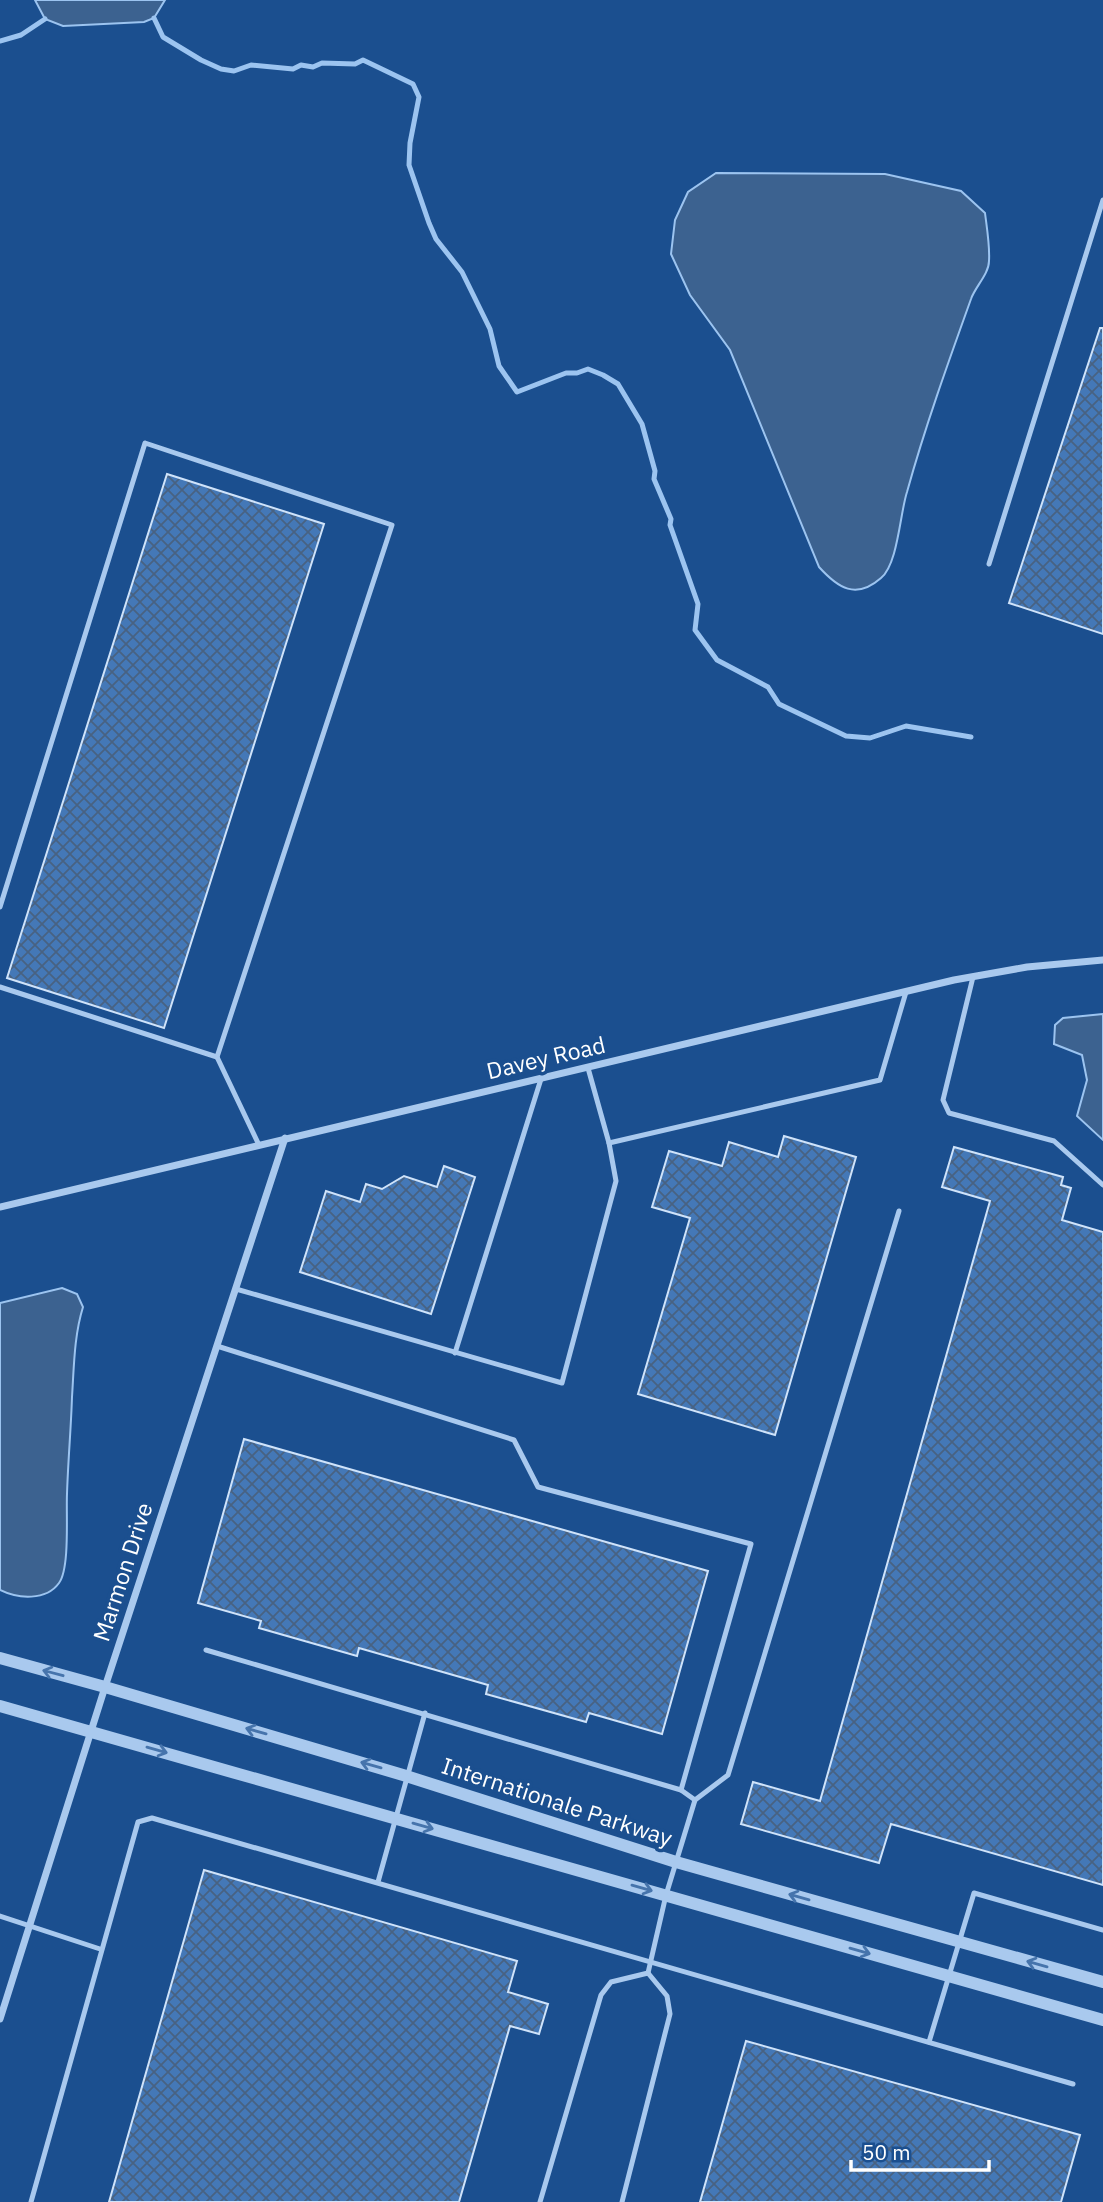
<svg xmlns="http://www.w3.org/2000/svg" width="1103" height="2202" font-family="'IBM Plex Sans',sans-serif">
<defs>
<pattern id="building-cross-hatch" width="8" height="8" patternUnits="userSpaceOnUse" patternTransform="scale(1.75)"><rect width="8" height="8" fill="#4478b7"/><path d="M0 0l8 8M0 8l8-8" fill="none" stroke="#486282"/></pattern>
</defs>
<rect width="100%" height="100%" fill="#1b4f8f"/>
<g fill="#3c6290" stroke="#9cc4f0" stroke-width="2">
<path d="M 35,0 L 165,0 L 154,18 L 144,22 L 63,26 L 45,19 Z"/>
<path d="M 716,173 L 885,174 L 961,191 L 985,213 C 987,229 990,246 989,261 C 989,274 975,287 971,299 C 948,363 925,427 907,492 C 900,513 898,564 881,578 C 856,600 838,588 819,567 L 730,350 L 690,295 L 671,254 L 675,220 L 688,192 Z"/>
<path d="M 1103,1014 L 1103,1140 L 1077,1116 L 1087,1080 L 1082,1055 L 1054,1044 L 1055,1025 L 1063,1018 Z"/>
<path d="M 62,1288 L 77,1294 L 83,1307 C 74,1336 74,1367 72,1397 C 71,1429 68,1461 67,1494 C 66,1514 70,1568 59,1583 C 46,1601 18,1599 0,1590 L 0,1303 Z"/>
</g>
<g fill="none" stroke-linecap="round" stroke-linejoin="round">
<g stroke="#9cc4f0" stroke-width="5">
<path d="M 154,18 L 163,37 L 201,60 L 221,69 L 234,71 L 251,65 L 293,69 L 301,65 L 313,67 L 322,63 L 355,64 L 363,60 L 413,84 L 419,97 L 410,143 L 409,165 L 429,223 L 436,239 L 462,272 L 490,329 L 499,366 L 517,392 L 566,373 L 577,373 L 588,369 L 603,375 L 618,384 L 642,424 L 655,471 L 654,479 L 671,519 L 670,525 L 698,604 L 695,630 L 717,660 L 768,687 L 779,704 L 846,736 L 870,738 L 906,726 L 971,737"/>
<path d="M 0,41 L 21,35 L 45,19"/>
</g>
</g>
<g fill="url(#building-cross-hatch)" stroke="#cfe3fa" stroke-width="2">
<path d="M 1100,328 L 1103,328 L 1103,634 L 1009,603 Z"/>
<path d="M 167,474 L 324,524 L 164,1028 L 7,978 Z"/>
<path d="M 784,1136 L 856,1157 L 775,1435 L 638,1394 L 690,1218 L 652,1207 L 669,1151 L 722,1166 L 729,1142 L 778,1157 Z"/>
<path d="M 954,1147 L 1063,1177 L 1061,1185 L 1071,1188 L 1062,1220 L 1103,1232 L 1103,1885 L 891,1824 L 879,1863 L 741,1824 L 753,1782 L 820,1801 L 990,1201 L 942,1187 Z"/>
<path d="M 444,1166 L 475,1177 L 431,1314 L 300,1272 L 326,1191 L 360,1202 L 366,1184 L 382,1189 L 404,1176 L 437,1187 Z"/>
<path d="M 244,1439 L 708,1571 L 662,1734 L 589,1713 L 586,1722 L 486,1694 L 488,1685 L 359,1648 L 357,1656 L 259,1628 L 261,1621 L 198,1603 Z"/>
<path d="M 204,1870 L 517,1961 L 508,1992 L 548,2004 L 539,2034 L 510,2026 L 459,2202 L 109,2202 Z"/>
<path d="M 746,2041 L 1080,2135 L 1061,2202 L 700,2202 Z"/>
</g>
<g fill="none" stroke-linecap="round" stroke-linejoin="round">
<g stroke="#a9c9ee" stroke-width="5">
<path d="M 989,564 L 1103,200"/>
<path d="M 0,907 L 145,443 L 392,525 L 217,1057 L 259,1145"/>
<path d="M 973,977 L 943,1100 L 949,1113 L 1054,1141 L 1103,1185"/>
<path d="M 0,987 L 217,1057"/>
<path d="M 588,1068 L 609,1143"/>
<path d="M 236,1289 L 562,1383 L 616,1181 L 609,1143 L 880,1080 L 906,992"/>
<path d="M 217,1346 L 514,1440 L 538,1487 L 751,1544 L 681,1790"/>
<path d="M 455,1353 L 541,1079"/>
<path d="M 206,1650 L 681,1790 L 695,1800"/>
<path d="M 378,1882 L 425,1713"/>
<path d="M 0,1916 L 100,1949"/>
<path d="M 648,1973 L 666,1895 L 695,1800 L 728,1775 L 899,1211"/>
<path d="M 929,2042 L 974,1893 L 1103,1930"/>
<path d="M 31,2202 L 138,1822 L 152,1818 L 1073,2084"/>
<path d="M 540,2202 L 601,1995 L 611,1982 L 648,1973"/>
<path d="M 622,2202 L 670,2014 L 667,1996 L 648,1973"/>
</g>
<g stroke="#a9c9ee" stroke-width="7">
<path d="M 0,1207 L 954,980 L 1027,967 L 1103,960"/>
<path d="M 0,2019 L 105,1687 L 285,1138"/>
</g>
<g stroke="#a9c9ee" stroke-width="12">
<path d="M 0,1658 L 105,1687 L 403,1775 L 676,1862 L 1103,1982"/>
<path d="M 0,1706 L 1103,2020"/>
</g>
</g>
<defs><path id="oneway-shaft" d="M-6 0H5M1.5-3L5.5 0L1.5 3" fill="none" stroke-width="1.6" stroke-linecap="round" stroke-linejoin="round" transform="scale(1.75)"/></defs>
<g stroke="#4674ac">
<use href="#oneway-shaft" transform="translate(53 1673) rotate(-165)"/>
<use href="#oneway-shaft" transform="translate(256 1731) rotate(-164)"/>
<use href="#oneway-shaft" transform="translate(157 1750) rotate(16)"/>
<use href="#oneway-shaft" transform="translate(371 1765) rotate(-164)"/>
<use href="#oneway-shaft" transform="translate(423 1826) rotate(16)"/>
<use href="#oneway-shaft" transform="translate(642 1888) rotate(16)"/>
<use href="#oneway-shaft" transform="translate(799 1897) rotate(-164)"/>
<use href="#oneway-shaft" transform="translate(860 1951) rotate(16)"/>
<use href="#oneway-shaft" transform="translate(1037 1964) rotate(-164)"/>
</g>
<g text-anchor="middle" stroke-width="7" stroke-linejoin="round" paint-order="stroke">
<g font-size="23" fill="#fff" stroke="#1b4f8f">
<text transform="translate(546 1058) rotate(-13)" y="8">Davey Road</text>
<text transform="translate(123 1572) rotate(-72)" y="8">Marmon Drive</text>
<text transform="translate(557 1802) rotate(18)" y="8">Internationale Parkway</text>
</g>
</g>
<path d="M851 2160v10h138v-10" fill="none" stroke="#ffffff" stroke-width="3.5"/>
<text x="862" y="2160" font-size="21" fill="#ffffff" stroke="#1b4f8f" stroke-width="5" paint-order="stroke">50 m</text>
</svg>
